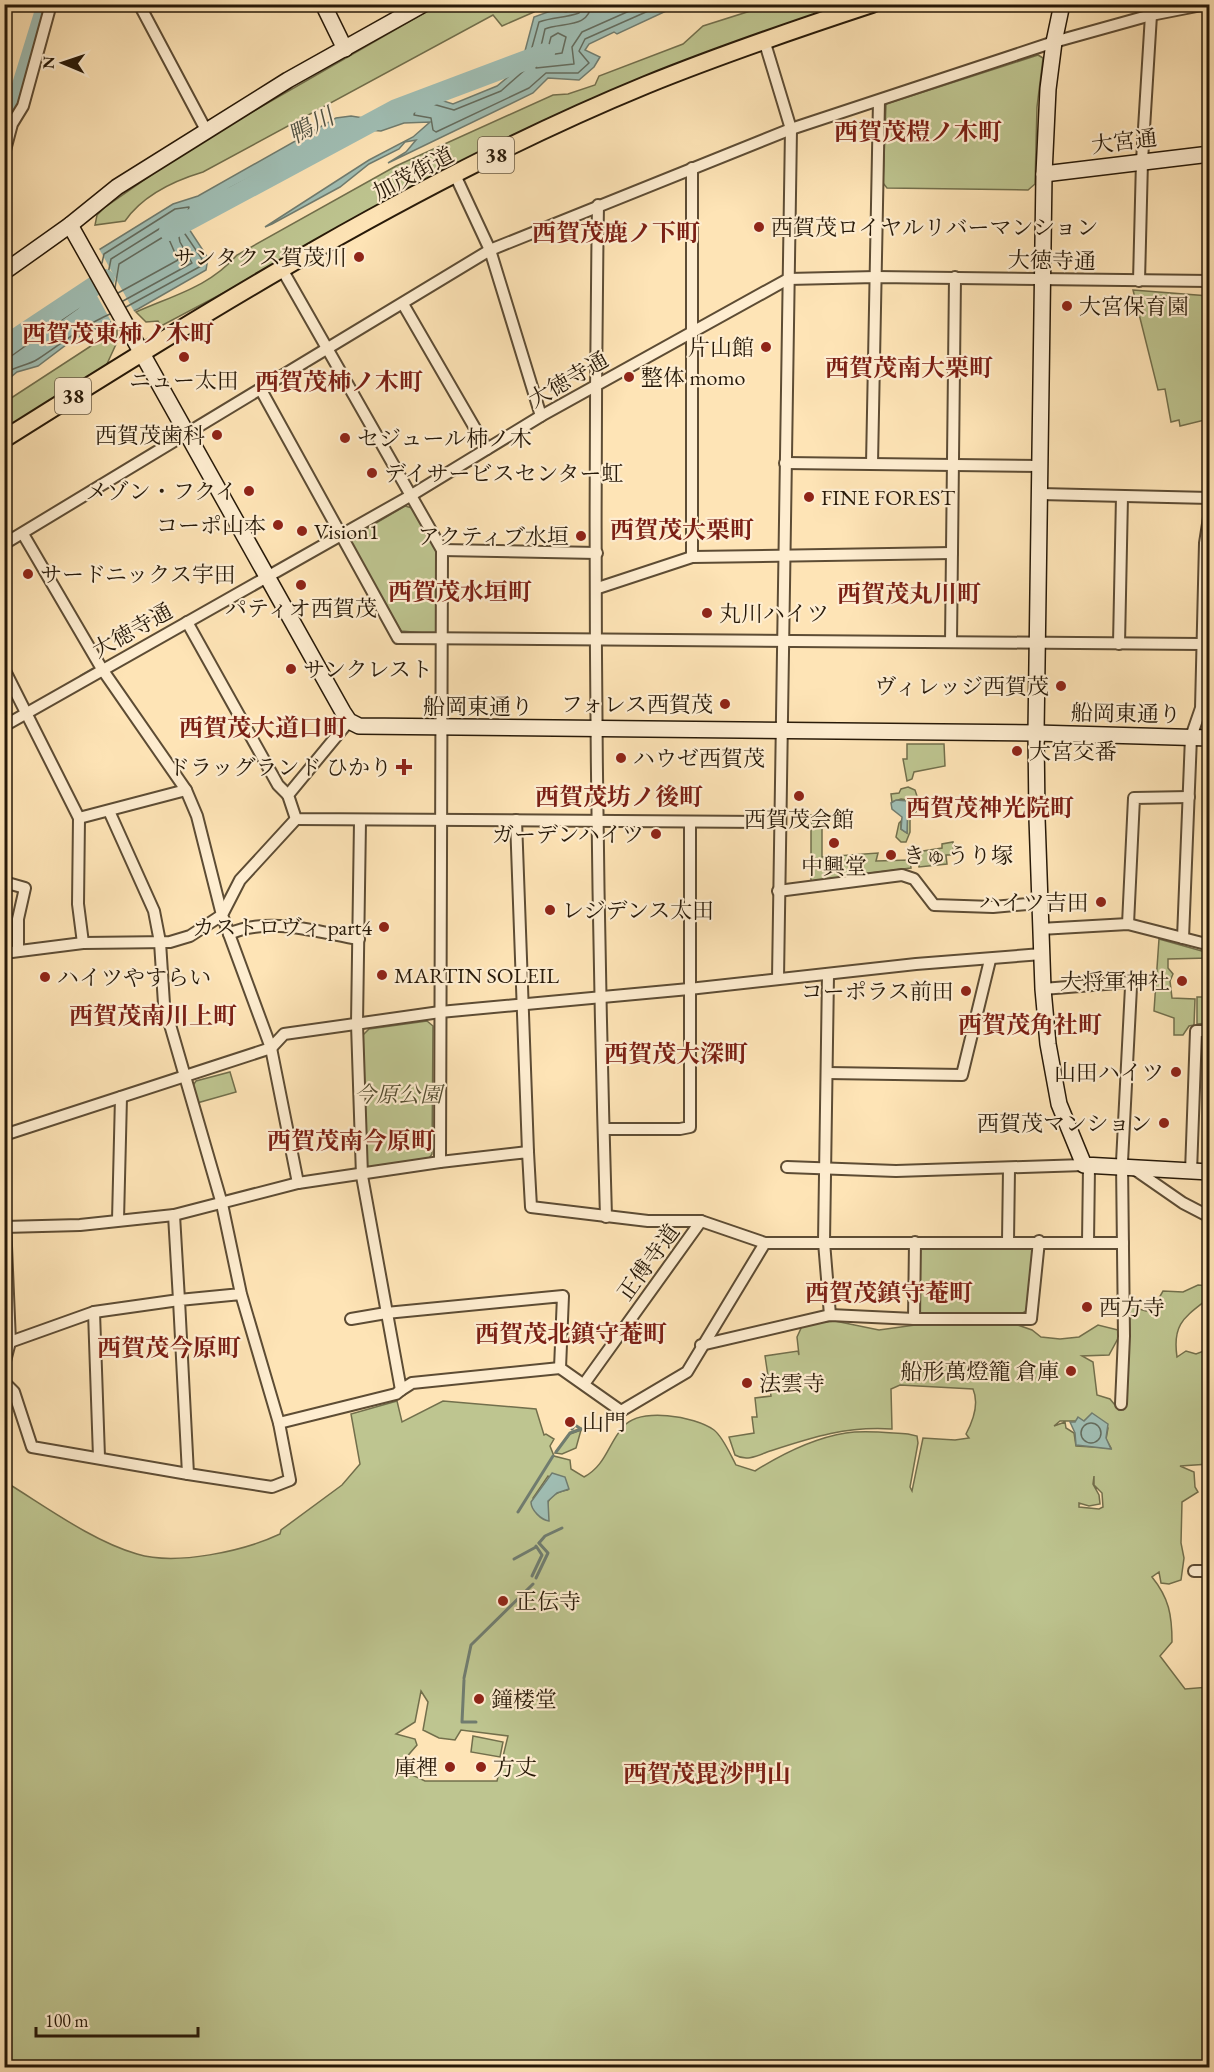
<svg xmlns="http://www.w3.org/2000/svg" width="1214" height="2072" font-family="'EB Garamond','Noto Serif JP',serif">
<rect width="100%" height="100%" fill="#fee4b6"/>
<filter id="stains"><feTurbulence type="fractalNoise" baseFrequency=".00333" numOctaves="4"/><feColorMatrix values="0 0 0 0 .2 0 0 0 0 .09 0 0 0 0 .02 0 0 0 .5 -.17"/></filter>
<radialGradient id="worn" r=".72"><stop offset=".6" stop-color="#630" stop-opacity="0"/><stop offset="1" stop-color="#630" stop-opacity=".3"/></radialGradient>
<g fill="#bec590" stroke="#726f4c" stroke-width="1.5" fill-rule="evenodd">
<path d="M 438,5 L 541,5 L 533,6 L 534,12 L 502,26 L 493,15 L 203,172 C 173,181 143,195 125,221 L 95,225 L 97,215 L 104,208 L 193,146 Z"/>
<path d="M 769,5 L 856,5 L 765,33 L 263,272 L 161,326 L 158,321 L 146,322 L 136,312 C 174,295 209,287 237,255 L 396,166 L 553,95 L 568,94 L 595,85 L 599,76 L 683,44 L 703,26 Z"/>
<path d="M 1038,55 L 1043,58 L 1037,107 L 1035,184 L 1028,190 L 887,188 L 883,183 L 886,104 Z"/>
<path d="M 1133,290 L 1209,296 L 1209,419 L 1180,426 L 1179,420 L 1171,422 L 1165,389 L 1158,390 Z"/>
<path d="M 117,329 L 117,342 L 106,366 L 5,429 L 5,402 Z"/>
<path d="M 405,506 L 412,508 L 437,550 L 437,634 L 401,631 L 349,539 Z"/>
<path d="M 907,744 L 944,744 L 945,766 L 914,772 L 912,779 L 907,781 L 903,759 L 907,759 Z"/>
<path d="M 908,787 L 915,790 L 918,799 L 916,812 L 907,817 L 908,800 L 901,799 L 892,802 L 891,794 L 899,793 L 901,789 Z"/>
<path d="M 811,815 L 822,816 L 822,857 L 878,853 L 876,861 L 910,860 L 911,868 L 862,874 L 859,862 L 860,875 L 811,881 Z"/>
<path d="M 910,819 L 910,832 L 906,842 L 901,842 L 896,837 L 899,823 L 901,821 L 901,829 L 907,833 L 907,820 Z"/>
<path d="M 953,842 L 954,855 L 946,855 L 947,864 L 919,867 L 917,852 L 942,848 L 942,844 Z"/>
<path d="M 1159,939 L 1209,953 L 1209,958 L 1168,959 L 1168,968 L 1173,974 L 1170,981 L 1172,998 L 1195,999 L 1194,1025 L 1189,1026 L 1183,1035 L 1174,1035 L 1174,1018 L 1154,1011 Z"/>
<path d="M 1197,997 L 1209,997 L 1209,1023 L 1197,1024 Z"/>
<path d="M 427,1021 L 433,1026 L 432,1154 L 428,1160 L 372,1169 L 366,1164 L 363,1035 L 369,1029 Z"/>
<path d="M 230,1072 L 236,1092 L 197,1103 L 192,1087 L 196,1081 Z"/>
<path d="M 1030,1246 L 1034,1250 L 1027,1310 L 1021,1314 L 922,1315 L 917,1312 L 916,1251 L 920,1247 Z"/>
<path d="M 1198,1285 L 1209,1286 L 1209,1298 C 1185,1317 1172,1323 1177,1357 L 1186,1351 L 1196,1354 L 1209,1349 L 1209,1464 L 1180,1466 L 1194,1472 L 1195,1487 L 1198,1492 L 1182,1502 L 1181,1543 L 1184,1558 L 1181,1580 L 1169,1584 L 1161,1583 L 1159,1572 L 1152,1577 C 1169,1598 1172,1615 1172,1642 L 1160,1656 L 1185,1689 L 1209,1687 L 1209,2067 L 5,2067 L 4,1481 C 45,1506 92,1541 137,1554 C 176,1566 244,1551 280,1534 L 281,1530 L 342,1485 L 360,1464 L 351,1414 L 397,1401 L 402,1422 L 443,1401 L 536,1409 L 544,1435 L 546,1434 L 554,1439 L 550,1446 L 554,1456 L 570,1460 L 571,1469 L 584,1477 C 606,1465 608,1444 623,1427 C 640,1407 694,1416 714,1430 C 723,1437 730,1454 736,1465 L 755,1471 C 782,1454 814,1438 846,1433 C 866,1430 888,1433 908,1434 L 917,1436 L 918,1443 L 910,1487 L 912,1491 L 923,1438 L 955,1440 L 969,1438 L 966,1434 C 973,1421 979,1403 973,1389 L 900,1385 L 891,1389 L 892,1429 C 846,1426 813,1437 770,1451 C 759,1455 747,1462 735,1455 L 729,1437 L 754,1433 L 752,1417 L 757,1417 L 755,1398 L 771,1396 L 765,1356 L 798,1351 L 799,1355 L 797,1337 L 803,1324 L 835,1321 L 879,1330 L 937,1322 L 1015,1324 L 1032,1330 L 1041,1337 L 1060,1339 L 1079,1337 L 1098,1325 L 1122,1331 L 1109,1355 L 1082,1356 L 1093,1362 L 1097,1395 L 1110,1399 L 1119,1410 L 1122,1405 L 1130,1330 L 1129,1311 L 1132,1307 L 1146,1311 L 1152,1310 L 1163,1291 L 1183,1292 ZM 1092,1414 L 1108,1428 L 1106,1439 L 1111,1448 L 1076,1446 L 1074,1433 L 1066,1428 L 1065,1422 L 1054,1426 L 1060,1421 L 1084,1421 ZM 548,1476 L 567,1490 C 557,1492 547,1497 547,1508 L 533,1498 ZM 1094,1476 L 1094,1485 L 1102,1493 L 1103,1507 L 1099,1509 L 1079,1507 L 1079,1503 L 1089,1506 L 1100,1504 L 1099,1495 L 1093,1484 ZM 421,1691 L 428,1702 L 423,1730 L 439,1738 L 455,1740 L 461,1730 L 508,1736 L 497,1781 L 425,1781 L 410,1774 L 404,1760 L 417,1745 L 415,1739 L 396,1734 L 415,1722 Z"/>
<path d="M 581,1430 L 576,1448 L 562,1454 L 555,1453 L 570,1434 Z"/>
<path d="M 473,1736 L 503,1742 L 500,1757 L 471,1752 Z"/>
</g>
<g fill="#a0beb4" stroke="#707c6f" stroke-width="1.5">
<path d="M 585,5 L 679,5 L 617,34 L 614,32 L 589,44 L 585,50 L 600,57 L 594,67 L 579,80 L 548,78 L 533,93 L 388,163 L 406,152 L 416,140 L 405,142 L 399,149 L 369,164 L 340,187 L 272,224 L 265,227 L 369,160 L 413,137 L 430,122 L 404,123 L 381,131 L 354,129 L 337,133 L 230,188 L 192,216 L 189,229 L 208,258 L 206,270 L 138,309 L 74,339 L 38,366 L 17,372 L 5,382 L 5,354 L 73,305 L 93,283 L 97,251 L 173,204 L 198,196 L 336,118 L 351,116 L 370,119 L 383,113 L 410,107 L 428,96 L 453,104 L 497,86 L 521,66 L 534,17 L 556,9 L 566,12 Z"/>
<path d="M 896,800 L 908,801 L 907,833 L 901,829 L 902,817 L 892,809 L 891,803 Z"/>
<path d="M 1092,1413 L 1108,1424 L 1106,1438 L 1111,1449 L 1076,1445 L 1075,1433 L 1070,1422 L 1075,1422 L 1078,1417 L 1084,1421 Z"/>
<path d="M 552,1473 L 565,1477 L 569,1489 L 557,1493 L 548,1501 L 549,1521 C 541,1520 531,1510 531,1502 Z"/>
</g>
<path fill="#fee4b6" d="M 98,247 L 135,313 L 112,323 L 90,283 L 94,251 Z"/>
<g fill="none" stroke-linecap="round" stroke-linejoin="round">
<g stroke="#646c5e" stroke-width="1.5">
<path d="M 584,4 L 579,13 C 565,18 553,17 539,22 L 526,69 L 501,91 L 454,110 L 429,103 L 415,111 L 414,115 L 431,118 L 433,130 L 436,132 L 529,88 L 546,73 L 578,73 L 589,63 L 579,51 L 585,39 L 664,4"/>
<path d="M 591,4 C 590,29 560,22 545,29 L 536,68 L 574,64 L 572,47 L 582,32 L 645,4"/>
<path d="M 558,33 L 566,37 L 562,53 L 549,55 L 547,52 L 551,37 Z"/>
<path d="M 102,263 L 104,254 L 175,209 L 189,207 L 183,231 L 202,259 L 201,266 L 126,307"/>
<path d="M 108,274 L 111,259 L 159,229 L 176,222 L 180,242 L 192,263 L 123,301"/>
<path d="M 115,288 L 119,264 L 163,237 L 168,237 L 178,260 L 118,293"/>
<path d="M 4,359 L 10,357 L 77,309 L 96,289"/>
<path d="M 4,374 C 15,366 27,366 38,359 C 62,343 83,326 110,314"/>
<circle cx="1091" cy="1433" r="10"/>
</g>
<g stroke="#707c6f" stroke-width="3">
<path d="M 81,676 L 93,669"/>
<path d="M 572,1429 L 575,1425 L 581,1429"/>
<path d="M 556,1452 L 570,1433 L 581,1429"/>
<path d="M 518,1512 L 553,1456"/>
<path d="M 539,1543 L 545,1536 L 562,1528"/>
<path d="M 514,1559 L 536,1547"/>
<path d="M 532,1576 L 542,1555 L 536,1546"/>
<path d="M 536,1578 L 548,1553 L 539,1543"/>
<path d="M 464,1678 L 471,1645 L 533,1584"/>
<path d="M 464,1680 L 462,1722 L 476,1722"/>
</g>
<g stroke="#a0beb4" stroke-width="20">
<path d="M 4,123 L 18,98 L 47,4"/>
<path d="M 169,231 L 396,109 L 545,53"/>
<path d="M 4,346 L 105,279"/>
</g>
<defs>
<g id="street">
<path d="M 139,4 L 206,130"/>
<path d="M 764,40 L 791,129 L 778,979"/>
<path d="M 4,154 L 12,124 L 23,106 L 51,4"/>
<path d="M 692,168 L 692,557"/>
<path d="M 455,175 L 490,250 L 541,416"/>
<path d="M 598,205 C 593,542 596,880 606,1217"/>
<path d="M 283,271 L 442,550 L 440,1162"/>
<path d="M 1139,281 L 1142,161 L 1151,15"/>
<path d="M 403,304 L 487,449"/>
<path d="M 261,390 L 398,638 L 1202,644"/>
<path d="M 785,463 L 1040,466"/>
<path d="M 872,464 L 879,101"/>
<path d="M 1040,494 L 1210,498"/>
<path d="M 4,544 L 490,250 L 791,129 L 1054,42 L 1151,15 L 1207,4"/>
<path d="M 442,550 L 597,553"/>
<path d="M 598,588 L 692,557 L 952,553"/>
<path d="M 187,622 L 278,785 L 288,795"/>
<path d="M 951,642 L 955,277"/>
<path d="M 1119,644 L 1122,496"/>
<path d="M 4,669 L 79,818 L 186,790"/>
<path d="M 349,721 L 288,795 L 296,819 L 779,822"/>
<path d="M 4,726 L 410,496 L 541,416 L 788,279 L 876,277 L 1210,281"/>
<path d="M 109,811 L 154,911 L 160,942 L 164,1004 L 222,1204 L 241,1294 L 279,1423 L 290,1480 L 272,1487 L 188,1474 L 179,1300 L 241,1294"/>
<path d="M 79,818 L 78,904 L 83,943"/>
<path d="M 296,819 L 240,880 L 222,915 L 271,1048 L 298,1183"/>
<path d="M 516,820 L 528,1152"/>
<path d="M 360,821 L 357,1024 L 362,1176 L 401,1390 L 412,1383 L 560,1368"/>
<path d="M 4,882 L 25,888 L 18,919 L 18,951"/>
<path d="M 778,891 L 902,875 L 914,879 L 934,905 L 993,907 L 1039,903"/>
<path d="M 1128,924 L 1134,798 L 1189,797"/>
<path d="M 1040,929 L 1128,924 L 1210,945"/>
<path d="M 229,934 C 268,916 317,932 359,939"/>
<path d="M 1183,938 L 1191,737 L 1201,708 L 1205,543 L 1210,511"/>
<path d="M 4,953 L 83,943 L 170,942 L 190,936 L 222,915 L 197,816 L 186,790 L 102,669 L 23,534"/>
<path d="M 828,975 L 824,1242 L 830,1315"/>
<path d="M 1043,989 L 1130,982 L 1131,987 L 1122,1162 L 1124,1336 L 1121,1404"/>
<path d="M 827,1073 L 962,1075 L 990,960"/>
<path d="M 604,1129 L 680,1129 L 690,1127 L 690,822"/>
<path d="M 4,1135 L 271,1048 L 284,1034 L 440,1012 L 689,989 L 916,964 L 1042,954"/>
<path d="M 787,1167 L 896,1171 L 1084,1165"/>
<path d="M 1134,1169 L 1183,1203 L 1210,1217"/>
<path d="M 1191,1172 L 1196,1031 L 1210,1031"/>
<path d="M 4,1198 L 10,1342 L 4,1365"/>
<path d="M 118,1220 L 121,1097"/>
<path d="M 4,1227 L 80,1225 L 174,1215 L 298,1183 L 440,1162 L 528,1152 L 531,1207 L 648,1221 L 701,1221 L 765,1243 L 1123,1243"/>
<path d="M 1008,1241 L 1009,1169"/>
<path d="M 1088,1242 L 1089,1167"/>
<path d="M 94,1312 L 99,1457"/>
<path d="M 351,1319 L 386,1313 L 563,1296 L 560,1368 L 621,1411 L 687,1372 L 765,1243"/>
<path d="M 914,1319 L 915,1242"/>
<path d="M 10,1342 L 94,1312 L 179,1300 L 174,1215"/>
<path d="M 701,1345 L 830,1315 L 914,1319 L 1031,1319 L 1039,1241"/>
<path d="M 4,1382 L 14,1392 L 32,1447 L 188,1474"/>
<path d="M 584,1384 L 701,1221"/>
<path d="M 279,1423 L 396,1394 L 401,1390"/>
<path d="M 1194,1571 L 1210,1571"/>
</g>
<g id="secondary">
<path d="M 323,4 L 345,49"/>
<path d="M 1062,4 L 1054,42 L 1048,89 L 1044,174 L 1036,733 L 1037,818 L 1043,989 L 1048,1044 L 1059,1104 L 1084,1165 L 1210,1172"/>
<path d="M 1044,174 L 1210,154"/>
<path d="M 70,225 L 343,712 L 349,721 L 359,726 L 1036,733 L 1210,738"/>
<path d="M 4,272 L 70,225 L 117,187 L 288,80 L 424,4"/>
</g>
<g id="primary">
<path d="M 4,5 L 6,4"/>
<path d="M 4,439 C 209,310 422,177 646,85 C 720,55 796,29 872,4"/>
</g>
</defs>
<use href="#street" stroke="#5d4c34" stroke-width="14"/>
<use href="#secondary" stroke="#271908" stroke-width="18"/>
<use href="#primary" stroke="#271908" stroke-width="20"/>
<use href="#street" stroke="#feedd0" stroke-width="10"/>
<use href="#secondary" stroke="#feedd0" stroke-width="15"/>
<use href="#primary" stroke="#fee4b6" stroke-width="16"/>
</g>
<g fill="#8f2418" stroke="#feedd0" stroke-width="2">
<circle cx="759" cy="227" r="6"/>
<circle cx="359" cy="257" r="6"/>
<circle cx="1067" cy="306" r="6"/>
<circle cx="766" cy="347" r="6"/>
<circle cx="184" cy="357" r="6"/>
<circle cx="629" cy="377" r="6"/>
<circle cx="217" cy="435" r="6"/>
<circle cx="345" cy="438" r="6"/>
<circle cx="372" cy="473" r="6"/>
<circle cx="249" cy="491" r="6"/>
<circle cx="809" cy="497" r="6"/>
<circle cx="278" cy="525" r="6"/>
<circle cx="302" cy="531" r="6"/>
<circle cx="581" cy="536" r="6"/>
<circle cx="28" cy="574" r="6"/>
<circle cx="301" cy="585" r="6"/>
<circle cx="707" cy="613" r="6"/>
<circle cx="291" cy="669" r="6"/>
<circle cx="1061" cy="686" r="6"/>
<circle cx="725" cy="704" r="6"/>
<circle cx="1017" cy="751" r="6"/>
<circle cx="621" cy="758" r="6"/>
<path d="M401 758h6v6h6v6h-6v6h-6v-6h-6v-6h6z"/>
<circle cx="799" cy="796" r="6"/>
<circle cx="656" cy="834" r="6"/>
<circle cx="834" cy="843" r="6"/>
<circle cx="891" cy="855" r="6"/>
<circle cx="1101" cy="902" r="6"/>
<circle cx="550" cy="910" r="6"/>
<circle cx="384" cy="927" r="6"/>
<circle cx="382" cy="975" r="6"/>
<circle cx="45" cy="977" r="6"/>
<circle cx="1182" cy="981" r="6"/>
<circle cx="966" cy="991" r="6"/>
<circle cx="1176" cy="1072" r="6"/>
<circle cx="1164" cy="1123" r="6"/>
<circle cx="1087" cy="1307" r="6"/>
<circle cx="1071" cy="1371" r="6"/>
<circle cx="747" cy="1383" r="6"/>
<circle cx="570" cy="1422" r="6"/>
<circle cx="503" cy="1601" r="6"/>
<circle cx="479" cy="1699" r="6"/>
<circle cx="450" cy="1767" r="6"/>
<circle cx="481" cy="1767" r="6"/>
</g>
<g text-anchor="middle" stroke-width="4.5" stroke-linejoin="round" paint-order="stroke">
<g fill="#feedd0" stroke="#685944" stroke-width="1.5">
<rect x="478" y="137" width="36" height="36" rx="4.5"/>
<rect x="55" y="378" width="36" height="36" rx="4.5"/>
</g>
<g font-size="21" font-weight="bold" fill="#271908">
<text x="496" y="162">38</text>
<text x="73" y="403">38</text>
</g>
<g font-size="22" fill="#271908" stroke="#feedd0">
<text transform="translate(1124 141) rotate(-7)" y="8">大宮通</text>
<text transform="translate(413 173) rotate(-28)" y="8">加茂街道</text>
<text transform="translate(1052 260) rotate(1)" y="8">大徳寺通</text>
<text transform="translate(568 379) rotate(-30)" y="8">大徳寺通</text>
<text transform="translate(132 630) rotate(-29)" y="8">大徳寺通</text>
<text x="478" y="714">船岡東通り</text>
<text transform="translate(1126 713) rotate(1)" y="8">船岡東通り</text>
<text transform="translate(648 1262) rotate(-54)" y="8">正傅寺道</text>
</g>
<g font-size="22" fill="#271908" stroke="#feedd0" text-anchor="start">
<text x="771" y="235">西賀茂ロイヤルリバーマンション</text>
<text x="347" y="265" text-anchor="end">サンタクス賀茂川</text>
<text x="1079" y="314">大宮保育園</text>
<text x="754" y="355" text-anchor="end">片山館</text>
<text x="641" y="385">整体 momo</text>
<text x="184" y="388" text-anchor="middle">ニュー太田</text>
<text x="205" y="443" text-anchor="end">西賀茂歯科</text>
<text x="357" y="446">セジュール柿ノ木</text>
<text x="384" y="481">デイサービスセンター虹</text>
<text x="237" y="499" text-anchor="end">メゾン・フクイ</text>
<text x="821" y="505">FINE FOREST</text>
<text x="266" y="533" text-anchor="end">コーポ山本</text>
<text x="314" y="539">Vision1</text>
<text x="569" y="544" text-anchor="end">アクティブ水垣</text>
<text x="40" y="582">サードニックス宇田</text>
<text x="301" y="616" text-anchor="middle">パティオ西賀茂</text>
<text x="719" y="621">丸川ハイツ</text>
<text x="303" y="677">サンクレスト</text>
<text x="1049" y="694" text-anchor="end">ヴィレッジ西賀茂</text>
<text x="713" y="712" text-anchor="end">フォレス西賀茂</text>
<text x="1029" y="759">大宮交番</text>
<text x="633" y="766">ハウゼ西賀茂</text>
<text x="392" y="775" text-anchor="end">ドラッグランド ひかり</text>
<text x="799" y="827" text-anchor="middle">西賀茂会館</text>
<text x="644" y="842" text-anchor="end">ガーデンハイツ</text>
<text x="903" y="863">きゅうり塚</text>
<text x="834" y="874" text-anchor="middle">中興堂</text>
<text x="1089" y="910" text-anchor="end">ハイツ吉田</text>
<text x="562" y="918">レジデンス太田</text>
<text x="372" y="935" text-anchor="end">カストロヴィ part4</text>
<text x="394" y="983">MARTIN SOLEIL</text>
<text x="57" y="985">ハイツやすらい</text>
<text x="1170" y="989" text-anchor="end">大将軍神社</text>
<text x="954" y="999" text-anchor="end">コーポラス前田</text>
<text x="1164" y="1080" text-anchor="end">山田ハイツ</text>
<text x="1152" y="1131" text-anchor="end">西賀茂マンション</text>
<text x="1099" y="1315">西方寺</text>
<text x="1059" y="1379" text-anchor="end">船形萬燈籠 倉庫</text>
<text x="759" y="1391">法雲寺</text>
<text x="582" y="1430">山門</text>
<text x="515" y="1609">正伝寺</text>
<text x="491" y="1707">鐘楼堂</text>
<text x="438" y="1775" text-anchor="end">庫裡</text>
<text x="493" y="1775">方丈</text>
</g>
<g font-size="22" font-style="italic" fill="#544d31" stroke="#feedd0">
<text x="398" y="1102">今原公園</text>
</g>
<g font-size="24" font-style="italic" fill="#515344" stroke="#feedd0">
<text transform="translate(311 126) rotate(-28)" y="8">鴨川</text>
</g>
<g font-size="24" font-weight="bold" fill="#7a1f14" stroke="#feedd0">
<text x="918" y="140">西賀茂榿ノ木町</text>
<text x="616" y="241">西賀茂鹿ノ下町</text>
<text x="118" y="342">西賀茂東柿ノ木町</text>
<text x="909" y="376">西賀茂南大栗町</text>
<text x="339" y="390">西賀茂柿ノ木町</text>
<text x="682" y="538">西賀茂大栗町</text>
<text x="460" y="600">西賀茂水垣町</text>
<text x="909" y="602">西賀茂丸川町</text>
<text x="263" y="736">西賀茂大道口町</text>
<text x="619" y="805">西賀茂坊ノ後町</text>
<text x="990" y="816">西賀茂神光院町</text>
<text x="153" y="1024">西賀茂南川上町</text>
<text x="1030" y="1033">西賀茂角社町</text>
<text x="676" y="1062">西賀茂大深町</text>
<text x="351" y="1149">西賀茂南今原町</text>
<text x="889" y="1301">西賀茂鎮守菴町</text>
<text x="571" y="1342">西賀茂北鎮守菴町</text>
<text x="169" y="1356">西賀茂今原町</text>
<text x="707" y="1782">西賀茂毘沙門山</text>
</g>
</g>
<rect width="1214" height="2072" fill="none" stroke="#fee4b6" stroke-width="24"/>
<rect x="6" y="6" width="1202" height="2060" fill="none" stroke="#271908" stroke-width="3"/>
<rect x="12" y="12" width="1190" height="2048" fill="none" stroke="#271908" stroke-width="1.5"/>
<g transform="translate(63 63) rotate(272)" stroke="#feedd0" stroke-width="4.5" paint-order="stroke">
<path d="M0-4.5L10 22L0 15L-10 22Z" fill="#271908"/>
<text y="-9" font-size="16" font-weight="bold" text-anchor="middle" fill="#271908">N</text>
</g>
<path d="M36 2027v9h162v-9" fill="none" stroke="#271908" stroke-width="3"/>
<text x="45" y="2027" font-size="18" fill="#271908" stroke="#feedd0" stroke-width="4.5" paint-order="stroke">100 m</text>
<rect width="100%" height="100%" filter="url(#stains)"/>
<rect width="100%" height="100%" fill="url(#worn)"/>
</svg>
